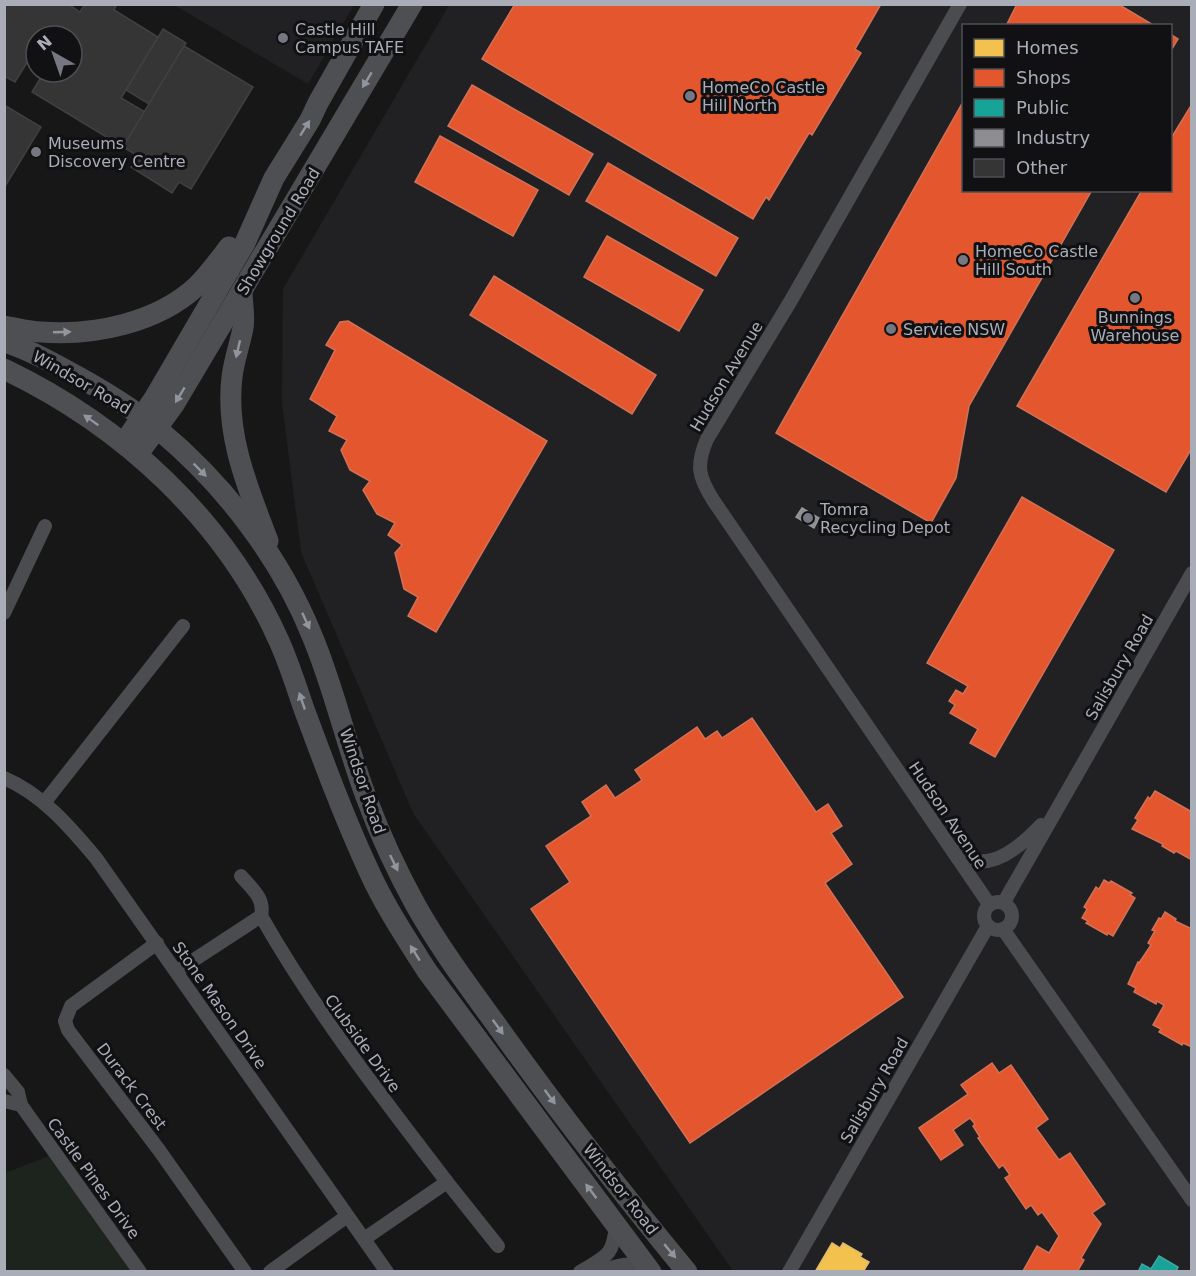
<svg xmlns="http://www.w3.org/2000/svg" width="1196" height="1276" font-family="'DejaVu Sans',sans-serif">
<rect width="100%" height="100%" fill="#171717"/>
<g fill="#212123" fill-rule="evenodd">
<path d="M 174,5 L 354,4 L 354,5 L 308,84 Z"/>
<path d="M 449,5 L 1191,5 L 1191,1271 L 733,1271 L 413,813 L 301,552 L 282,402 L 283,289 ZM 964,26 L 1170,26 L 1170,190 L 964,190 Z"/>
</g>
<path fill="#1d241e" d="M 57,1153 L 140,1272 L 5,1272 L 5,1173 Z"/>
<path fill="#f2c14e" stroke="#dcbb6e" stroke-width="1.5" d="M 832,1243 L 840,1248 L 843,1243 L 862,1254 L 860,1257 L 869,1262 L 863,1272 L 815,1272 Z"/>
<g fill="#e4572e" stroke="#d27157" stroke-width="1.5">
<path d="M 515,4 L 881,4 L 855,49 L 861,53 L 812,135 L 809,133 L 769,200 L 766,197 L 753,219 L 482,59 Z"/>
<path d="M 1017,4 L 1118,4 L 1155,26 L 1006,26 Z"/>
<path d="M 1170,34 L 1178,39 L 1170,52 Z"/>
<path d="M 472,85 L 593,154 L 569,195 L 448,126 Z"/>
<path d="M 964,100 L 964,190 L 1092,190 L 969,406 L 956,478 L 931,523 L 776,433 Z"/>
<path d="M 1192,104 L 1192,448 L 1166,492 L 1017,406 L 1142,190 L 1170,190 L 1170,140 Z"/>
<path d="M 440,136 L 538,190 L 513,236 L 415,182 Z"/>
<path d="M 608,163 L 738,238 L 716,276 L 586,201 Z"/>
<path d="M 607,236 L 703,290 L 679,331 L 584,277 Z"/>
<path d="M 494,276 L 656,375 L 632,414 L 470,315 Z"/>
<path d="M 348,321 L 547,441 L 436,632 L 408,616 L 418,597 L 404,589 L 395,553 L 402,545 L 388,535 L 395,523 L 377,514 L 363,490 L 370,481 L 350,470 L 341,450 L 347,440 L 329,431 L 337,416 L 310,399 L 335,350 L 326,345 L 340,322 Z"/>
<path d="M 1022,497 L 1114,550 L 995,757 L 970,743 L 978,729 L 950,713 L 955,705 L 949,701 L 956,690 L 963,694 L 968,686 L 927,663 Z"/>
<path d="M 752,718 L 816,812 L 828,804 L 842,826 L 831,833 L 852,864 L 825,883 L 903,997 L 690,1143 L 531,909 L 570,882 L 546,846 L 591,816 L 582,802 L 606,785 L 615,798 L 642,780 L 635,770 L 697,727 L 705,739 L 717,731 L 722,738 Z"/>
<path d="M 1155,791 L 1192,812 L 1192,860 L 1176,851 L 1174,853 L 1162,846 L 1163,844 L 1132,829 L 1138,820 L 1135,818 L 1148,797 L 1150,799 Z"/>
<path d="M 1104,880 L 1109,883 L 1111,881 L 1132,893 L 1130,895 L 1135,898 L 1113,936 L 1108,933 L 1107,935 L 1086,923 L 1088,921 L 1082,918 L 1087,909 L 1084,907 L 1096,887 L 1099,889 Z"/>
<path d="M 1165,912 L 1176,919 L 1175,921 L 1192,929 L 1192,1047 L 1183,1043 L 1182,1045 L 1159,1032 L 1161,1029 L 1153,1025 L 1164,1005 L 1157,1001 L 1156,1004 L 1134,992 L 1136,988 L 1128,984 L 1138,962 L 1139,963 L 1151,945 L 1148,943 L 1155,931 L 1152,930 L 1159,918 L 1161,919 Z"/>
<path d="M 992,1063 L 999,1073 L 1011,1065 L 1048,1119 L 1036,1128 L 1059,1160 L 1070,1153 L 1105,1204 L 1092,1213 L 1101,1224 L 1081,1258 L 1084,1260 L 1077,1272 L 1023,1271 L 1037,1246 L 1049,1253 L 1059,1236 L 1042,1212 L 1038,1215 L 1031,1205 L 1026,1209 L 1005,1178 L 1010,1175 L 1003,1165 L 999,1168 L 978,1138 L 980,1137 L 973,1126 L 975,1124 L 970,1118 L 953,1130 L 963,1145 L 941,1160 L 919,1128 L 968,1094 L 961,1085 Z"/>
</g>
<path fill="#17a398" stroke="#42a6a2" stroke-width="1.5" d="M 1159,1256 L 1178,1267 L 1176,1272 L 1138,1272 L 1142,1264 L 1151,1269 Z"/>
<path fill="#8d8d92" stroke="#95979d" stroke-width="1.5" d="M 802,508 L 819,518 L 814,528 L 796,517 Z"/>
<g fill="#353536" stroke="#3f4043" stroke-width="1.5">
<path d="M 5,4 L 68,4 L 80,12 L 85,4 L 117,4 L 114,10 L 158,37 L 121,98 L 145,112 L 123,147 L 32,92 L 44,72 L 72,72 L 72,36 L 64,36 L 49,27 L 43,36 L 36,36 L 36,48 L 15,82 L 4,76 Z"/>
<path d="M 163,29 L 186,43 L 149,104 L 126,90 Z"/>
<path d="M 184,46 L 253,87 L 191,189 L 179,182 L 172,193 L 131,167 L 138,156 L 123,147 Z"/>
<path d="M 4,105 L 41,127 L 4,188 Z"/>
</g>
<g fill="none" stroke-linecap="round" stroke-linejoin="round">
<g stroke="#4b4c50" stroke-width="14">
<path d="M 960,4 L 790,302 L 707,439 C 696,465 698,476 713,500 L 989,904"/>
<path d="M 4,613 L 45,526"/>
<path d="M 4,778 C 42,794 70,827 96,858 L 387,1272"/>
<path d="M 44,803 L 183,626"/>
<path d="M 956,849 C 960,852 964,856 968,858 C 994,871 1024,843 1041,825"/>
<circle cx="998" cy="916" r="14"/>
<path d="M 1004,902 L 1192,573"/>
<path d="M 261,916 C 315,1011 381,1096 447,1182 L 364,1239"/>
<path d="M 1003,929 L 1192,1200"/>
<path d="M 157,943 L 71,1006 L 65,1021 L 68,1030 L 159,1150 L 245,1272"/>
<path d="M 177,971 L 261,916 C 265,898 252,889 241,876"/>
<path d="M 4,1075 L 18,1092 L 21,1105 L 140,1272"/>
<path d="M 4,1101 L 21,1105"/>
<path d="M 447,1182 L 498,1246"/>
<path d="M 270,1272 L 347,1216"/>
<path d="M 580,1272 C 606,1256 613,1257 616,1225"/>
<path d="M 603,1272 C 619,1263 630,1263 648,1267"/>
<path d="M 789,1272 L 988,926"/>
</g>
<g stroke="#4d4f52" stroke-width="21">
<path d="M 242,291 C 242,303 245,316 243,328 C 240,344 234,360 232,377 C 225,435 248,488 268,541"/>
<path d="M 4,326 C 16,328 29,332 41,332 C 94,336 157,323 197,286 C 209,274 219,260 229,247"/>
<path d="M 4,342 C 25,348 45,359 64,369 C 96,386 130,406 159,430 C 225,485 281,558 313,638 C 335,691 347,748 368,802 C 381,837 397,871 415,904 C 439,947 469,987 498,1027 C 558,1111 621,1192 687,1272"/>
<path d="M 4,369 C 123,426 225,520 279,641 C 289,663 296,686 304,709 C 324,763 344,817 368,869 C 384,905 406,938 427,971 L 651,1272"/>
<path d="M 124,443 L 155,397 L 245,243 L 274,178 L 310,120 L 318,103 L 374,4"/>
<path d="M 138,454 L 175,403 L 412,4"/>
</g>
</g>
<defs><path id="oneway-solid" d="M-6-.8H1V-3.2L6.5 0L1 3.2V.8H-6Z" transform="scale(1.5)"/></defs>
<g fill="#91969e">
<use href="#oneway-solid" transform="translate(367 80) rotate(121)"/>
<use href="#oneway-solid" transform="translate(305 128) rotate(-58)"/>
<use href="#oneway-solid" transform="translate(62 332) rotate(-2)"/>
<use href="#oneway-solid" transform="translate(238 349) rotate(103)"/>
<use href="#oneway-solid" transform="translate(180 395) rotate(121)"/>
<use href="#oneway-solid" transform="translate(91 420) rotate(-145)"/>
<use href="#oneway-solid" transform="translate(200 470) rotate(45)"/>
<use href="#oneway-solid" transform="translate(306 621) rotate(65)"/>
<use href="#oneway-solid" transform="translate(302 701) rotate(-109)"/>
<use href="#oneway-solid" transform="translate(394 863) rotate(64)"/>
<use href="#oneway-solid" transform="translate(415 953) rotate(-122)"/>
<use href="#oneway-solid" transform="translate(498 1027) rotate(54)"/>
<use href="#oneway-solid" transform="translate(550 1097) rotate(53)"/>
<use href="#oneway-solid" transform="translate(591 1191) rotate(-127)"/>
<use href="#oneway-solid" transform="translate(670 1251) rotate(50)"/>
</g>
<g fill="#757880" stroke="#111113" stroke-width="2">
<circle cx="283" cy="38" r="6"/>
<circle cx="690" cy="96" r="6"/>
<circle cx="36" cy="152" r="6"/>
<circle cx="963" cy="260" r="6"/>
<circle cx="1135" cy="298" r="6"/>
<circle cx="891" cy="329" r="6"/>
<circle cx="808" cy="518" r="6"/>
</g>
<g text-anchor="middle" stroke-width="6" stroke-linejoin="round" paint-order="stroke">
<g font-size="16" fill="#a8adb8" stroke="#111113" text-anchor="start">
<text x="295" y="35">Castle Hill<tspan x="295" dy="18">Campus TAFE</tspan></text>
<text x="702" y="93">HomeCo Castle<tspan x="702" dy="18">Hill North</tspan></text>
<text x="48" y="149">Museums<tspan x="48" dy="18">Discovery Centre</tspan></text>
<text x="975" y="257">HomeCo Castle<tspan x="975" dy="18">Hill South</tspan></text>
<text x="1135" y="323" text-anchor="middle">Bunnings<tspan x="1135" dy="18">Warehouse</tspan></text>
<text x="903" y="335">Service NSW</text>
<text x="820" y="515">Tomra<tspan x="820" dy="18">Recycling Depot</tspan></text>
</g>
<g font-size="16" fill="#a8adb8" stroke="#111113">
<text transform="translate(278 231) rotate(-59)" y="6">Showground Road</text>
<text transform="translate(726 376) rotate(-59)" y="6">Hudson Avenue</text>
<text transform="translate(82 382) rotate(30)" y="6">Windsor Road</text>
<text transform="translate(1119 667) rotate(-60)" y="6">Salisbury Road</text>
<text transform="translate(363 781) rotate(71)" y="6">Windsor Road</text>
<text transform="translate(948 815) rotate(56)" y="6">Hudson Avenue</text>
<text transform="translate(220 1005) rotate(55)" y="6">Stone Mason Drive</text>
<text transform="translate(363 1043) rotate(54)" y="6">Clubside Drive</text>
<text transform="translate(132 1086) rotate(53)" y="6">Durack Crest</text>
<text transform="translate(874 1090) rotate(-60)" y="6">Salisbury Road</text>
<text transform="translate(94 1178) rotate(54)" y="6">Castle Pines Drive</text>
<text transform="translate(621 1189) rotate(52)" y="6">Windsor Road</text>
</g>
</g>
<rect width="1196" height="1276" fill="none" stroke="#a8adb8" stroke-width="12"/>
<rect x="962" y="24" width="210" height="168" fill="#111113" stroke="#4d4f55" stroke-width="1.5"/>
<rect x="974" y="39" width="30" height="18" fill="#f2c14e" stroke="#4d4f55" stroke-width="1.5"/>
<text x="1016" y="54" font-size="18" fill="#a8adb8">Homes</text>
<rect x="974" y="69" width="30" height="18" fill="#e4572e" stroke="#4d4f55" stroke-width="1.5"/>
<text x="1016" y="84" font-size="18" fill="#a8adb8">Shops</text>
<rect x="974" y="99" width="30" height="18" fill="#17a398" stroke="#4d4f55" stroke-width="1.5"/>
<text x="1016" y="114" font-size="18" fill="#a8adb8">Public</text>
<rect x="974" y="129" width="30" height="18" fill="#8d8d92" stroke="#4d4f55" stroke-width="1.5"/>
<text x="1016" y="144" font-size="18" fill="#a8adb8">Industry</text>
<rect x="974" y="159" width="30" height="18" fill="#353536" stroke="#4d4f55" stroke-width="1.5"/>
<text x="1016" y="174" font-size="18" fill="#a8adb8">Other</text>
<g transform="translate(54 54) rotate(320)"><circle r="28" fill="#111113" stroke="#4d4f55" stroke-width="1.5"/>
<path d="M0-4.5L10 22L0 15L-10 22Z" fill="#757880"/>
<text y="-9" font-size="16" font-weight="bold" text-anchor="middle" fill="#a8adb8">N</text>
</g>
</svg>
